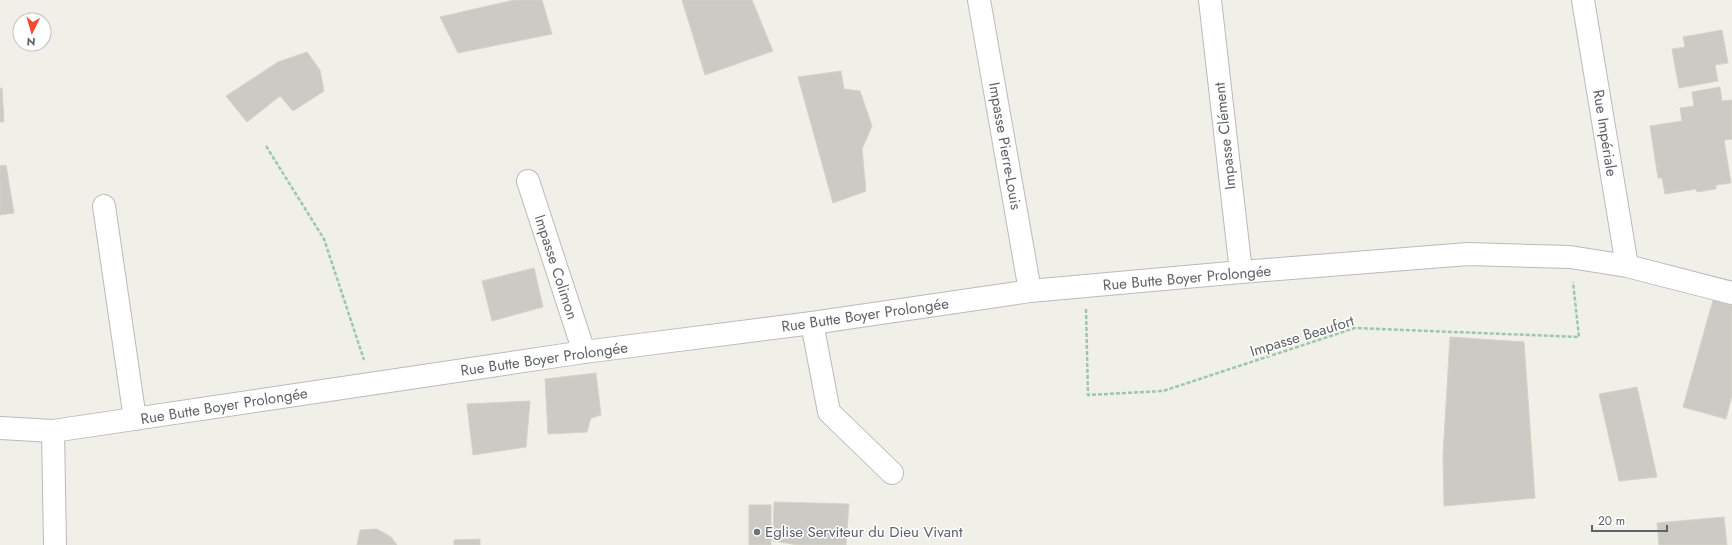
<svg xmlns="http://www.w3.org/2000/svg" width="1732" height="545" font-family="Jost,sans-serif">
<rect width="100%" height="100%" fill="#f1f0e8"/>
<g fill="#cccac5" stroke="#d6d2c5">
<path d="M 514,0 L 542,0 L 552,34 L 458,53 L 440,17 Z"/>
<path d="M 682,0 L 752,0 L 773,51 L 705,75 Z"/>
<path d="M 1722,30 L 1728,63 L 1715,65 L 1718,81 L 1679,88 L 1672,49 L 1685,47 L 1683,37 Z"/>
<path d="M 307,52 L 320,70 L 324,91 L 293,111 L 280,96 L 247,122 L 226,96 L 278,62 Z"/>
<path d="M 841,71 L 844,89 L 860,91 L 872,126 L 862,149 L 866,191 L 833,203 L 798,77 Z"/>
<path d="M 1720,87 L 1722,101 L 1732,100 L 1732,139 L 1724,140 L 1731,183 L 1716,185 L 1716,189 L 1697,192 L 1696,189 L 1665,194 L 1662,178 L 1658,178 L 1650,126 L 1682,121 L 1680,108 L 1694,106 L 1692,92 Z"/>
<path d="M 0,88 L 2,88 L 4,122 L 0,122 Z"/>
<path d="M 6,165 L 14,213 L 0,215 L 0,166 Z"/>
<path d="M 534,268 L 543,307 L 492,321 L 482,281 Z"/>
<path d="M 1713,300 L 1732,305 L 1732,395 L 1726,419 L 1683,407 Z"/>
<path d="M 1450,337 L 1524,342 L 1535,498 L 1444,506 L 1443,455 Z"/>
<path d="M 596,373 L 601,415 L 591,418 L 587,432 L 548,434 L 545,379 Z"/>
<path d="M 1637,387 L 1657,477 L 1619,481 L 1599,394 Z"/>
<path d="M 530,401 L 526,447 L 473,455 L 467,404 Z"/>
<path d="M 774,502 L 849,504 L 846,545 L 798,545 L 773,541 Z"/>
<rect x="749" y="505" width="22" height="40"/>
<path d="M 1724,517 L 1727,545 L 1659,545 L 1657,523 Z"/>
<path d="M 377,529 L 391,537 L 397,545 L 357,545 L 360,530 Z"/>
<path d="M 480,539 L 480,545 L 454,545 L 454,540 Z"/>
</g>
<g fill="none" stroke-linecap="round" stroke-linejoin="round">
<defs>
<g id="minor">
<path d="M 979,0 L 1030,291"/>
<path d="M 1210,0 L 1241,272"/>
<path d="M 1583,0 L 1627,266"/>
<path d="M 528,181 L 584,352"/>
<path d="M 104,206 L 135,419"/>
<path d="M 812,323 L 829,412 L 892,473"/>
<path d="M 0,428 L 53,431 L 584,352 L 812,323 L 1030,291 L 1241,272 L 1468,254 L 1570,257 L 1627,266 L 1732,293"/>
<path d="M 53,431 L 55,545"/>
</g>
</defs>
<use href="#minor" stroke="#b8babe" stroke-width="24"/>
<g stroke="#9bc8ab" stroke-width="2.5" stroke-dasharray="4 2" stroke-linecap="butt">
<path d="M 266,146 L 324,239 L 364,360"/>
<path d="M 1086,309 L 1088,395 L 1163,391 L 1355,328 L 1579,337 L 1573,282"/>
</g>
<use href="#minor" stroke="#fff" stroke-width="22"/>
</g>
<circle fill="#6b7280" stroke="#fff" stroke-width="1.5" cx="757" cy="532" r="4"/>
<g text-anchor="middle" stroke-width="3" stroke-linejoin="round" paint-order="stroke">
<g font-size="15" fill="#5f6268" stroke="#fff">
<text transform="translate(1605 133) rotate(81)" y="5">Rue Impériale</text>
<text transform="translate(1225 136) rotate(-96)" y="5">Impasse Clément</text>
<text transform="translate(1005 146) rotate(80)" y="5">Impasse Pierre-Louis</text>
<text transform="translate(556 267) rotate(72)" y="5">Impasse Colimon</text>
<text transform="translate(1187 278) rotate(-5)" y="5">Rue Butte Boyer Prolongée</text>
<text transform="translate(865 315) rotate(-8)" y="5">Rue Butte Boyer Prolongée</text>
<text transform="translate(1302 336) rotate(-17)" y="5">Impasse Beaufort</text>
<text transform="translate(544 359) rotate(-8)" y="5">Rue Butte Boyer Prolongée</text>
<text transform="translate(224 406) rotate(-9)" y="5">Rue Butte Boyer Prolongée</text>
</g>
<g font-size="15" fill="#5b616d" stroke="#fff" text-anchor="start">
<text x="765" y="537">Eglise Serviteur du Dieu Vivant</text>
</g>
</g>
<g transform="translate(32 32) rotate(185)"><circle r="19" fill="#ffffff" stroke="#bfc0c3"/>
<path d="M0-3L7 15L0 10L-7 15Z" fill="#f04a2f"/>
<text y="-6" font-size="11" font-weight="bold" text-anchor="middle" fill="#5f6268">N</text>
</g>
<path d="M1592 525v6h75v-6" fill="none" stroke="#5f6268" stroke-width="2"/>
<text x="1598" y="525" font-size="12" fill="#5f6268" stroke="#ffffff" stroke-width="3" paint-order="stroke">20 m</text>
</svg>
